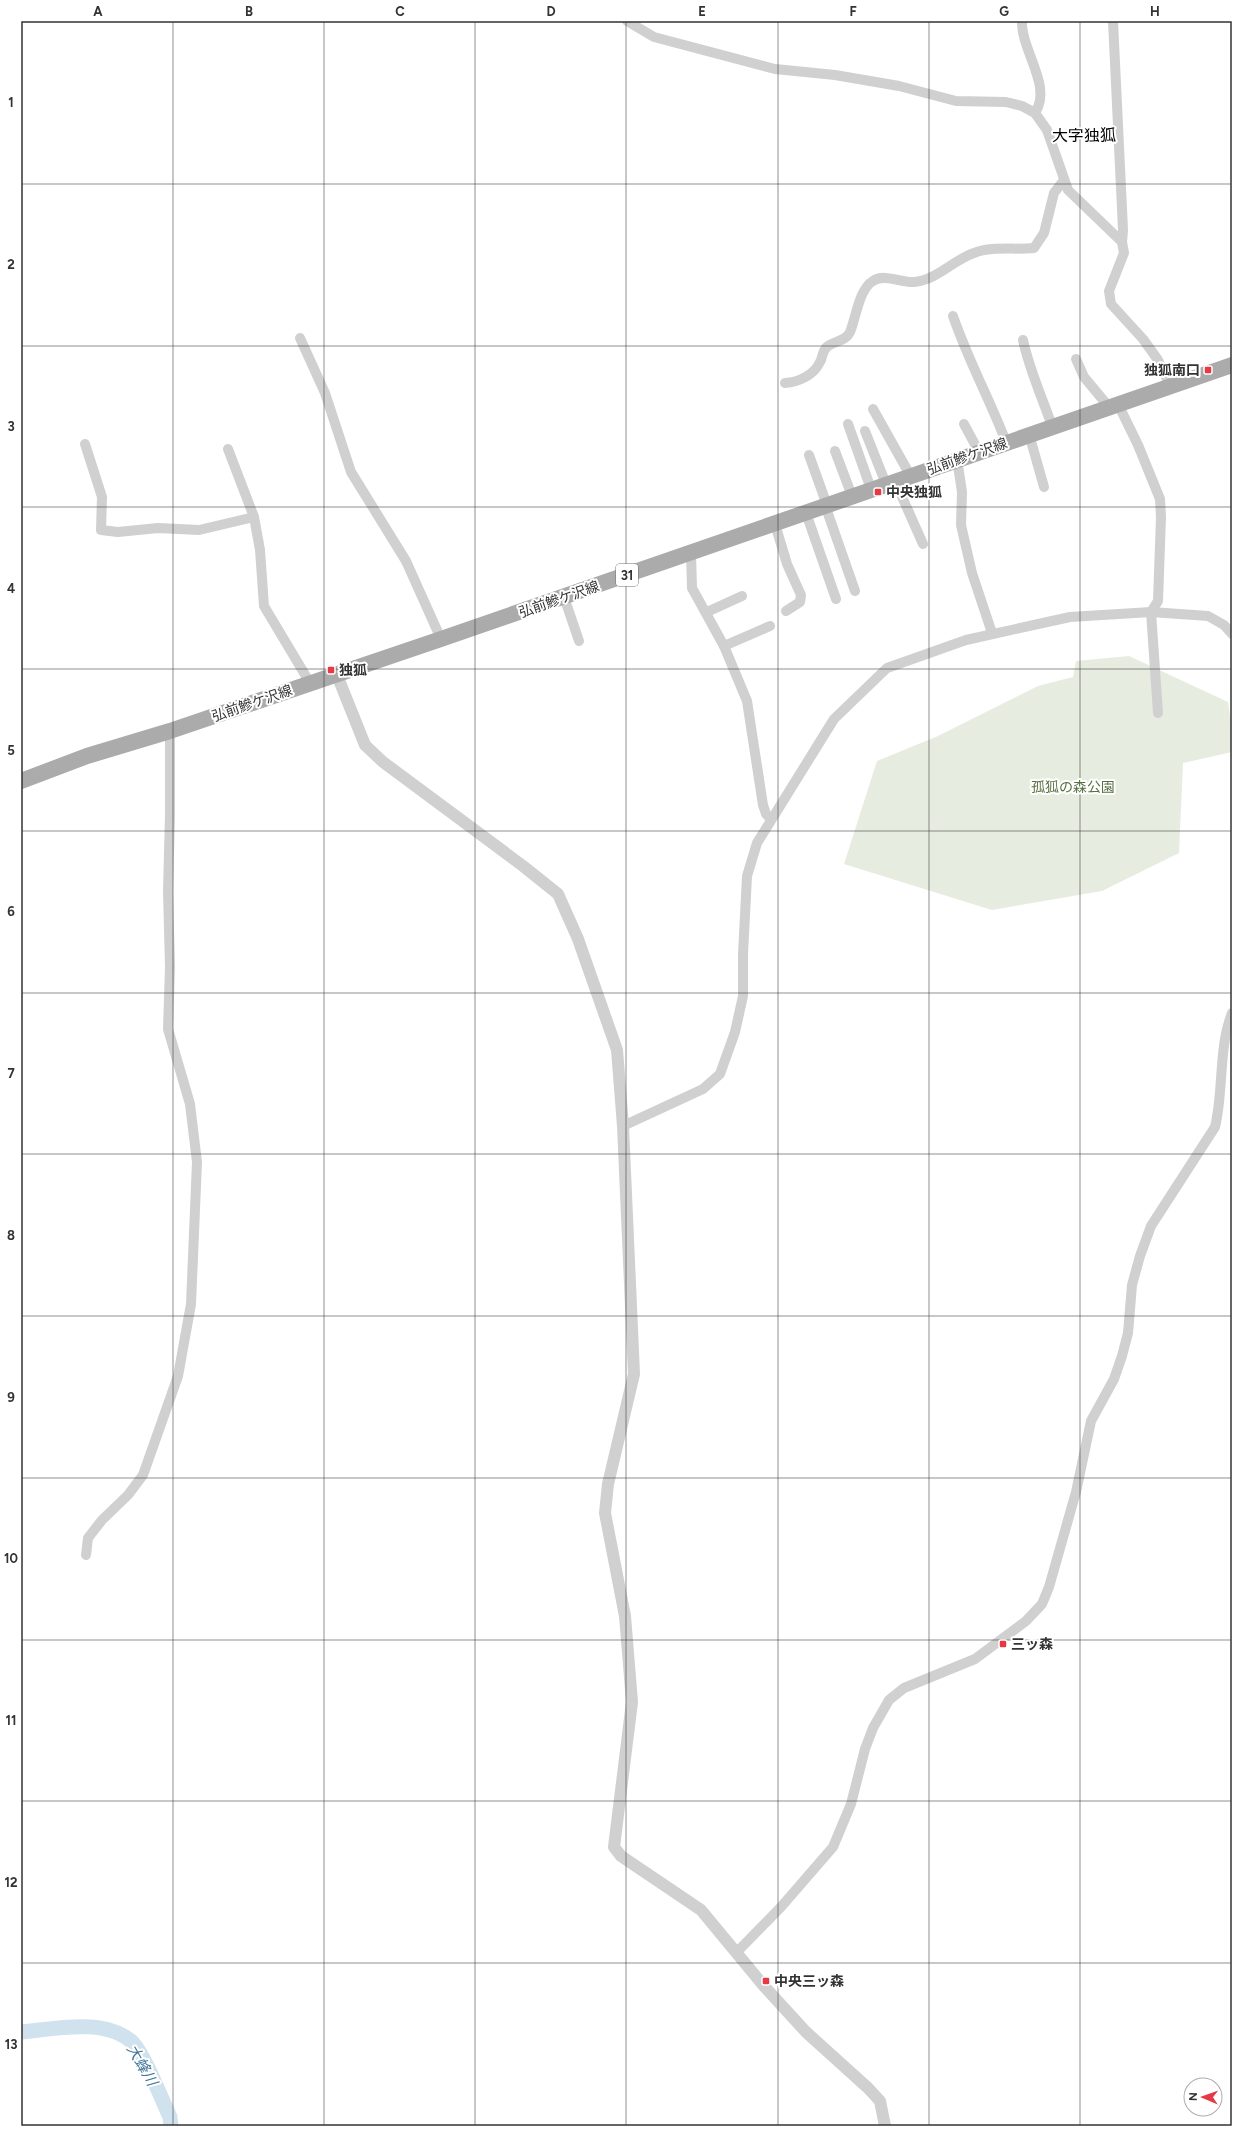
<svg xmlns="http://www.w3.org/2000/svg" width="1253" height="2147" font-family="Figtree,'Noto Sans JP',sans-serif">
<rect width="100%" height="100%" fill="#fff"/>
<path fill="#e6ecdf" d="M 1129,656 L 1228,702 L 1232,731 L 1232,752 L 1183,763 L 1179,853 L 1102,891 L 992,910 L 844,864 L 877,761 L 938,736 L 1038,686 L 1073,677 L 1076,661 Z"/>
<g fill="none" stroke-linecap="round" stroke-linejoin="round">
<path stroke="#cfe2ee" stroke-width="15" d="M 21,2032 C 55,2029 106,2017 133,2043 C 145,2056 162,2100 170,2117 L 171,2126"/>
<g stroke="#d0d0d0" stroke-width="10">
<path d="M 627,21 L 654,37 L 775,69 L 835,75 L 899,86 L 956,101 L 1006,102 L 1022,106 L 1035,113 L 1047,130 L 1068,190 L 1122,242 L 1124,253 L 1109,291 L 1111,304 L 1143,339 L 1158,360 L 1170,386"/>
<path d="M 1022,21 C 1021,51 1053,86 1035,113"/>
<path d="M 1113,21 L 1123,230 L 1122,242"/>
<path d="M 953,316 C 968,360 990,400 1006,442"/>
<path d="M 300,338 L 325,393 L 351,472 L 406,561 L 441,639"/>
<path d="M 1023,340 C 1029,369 1042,397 1052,426"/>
<path d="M 1076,359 L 1084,377 L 1109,407"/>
<path d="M 785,383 C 799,382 814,375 820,362 C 823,357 822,350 828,346 C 835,341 846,341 850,332 C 856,318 859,289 873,281 C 884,273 902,283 914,282 C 937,280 953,260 974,253 C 992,246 1014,250 1034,248 L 1044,233 L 1054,193 L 1064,180"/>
<path d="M 1118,404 L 1138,445 L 1160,499 L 1161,517 L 1158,601 L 1151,612 L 1158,713"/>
<path d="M 873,409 L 910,475"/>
<path d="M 848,424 L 871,489"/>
<path d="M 964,424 L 979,452"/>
<path d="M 865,431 L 886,484"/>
<path d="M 1029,434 L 1044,487"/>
<path d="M 85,444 L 102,497 L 101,530 L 118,532 L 158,528 L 199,530 L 254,517"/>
<path d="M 228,449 L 254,517 L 260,550 L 264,606 L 310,683"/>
<path d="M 835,451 L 852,496"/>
<path d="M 809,455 L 827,505"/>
<path d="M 957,459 L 962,492 L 961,525 L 972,573 L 992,633"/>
<path d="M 895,481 L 923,544"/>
<path d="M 825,505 L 855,591"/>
<path d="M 806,513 L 836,599"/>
<path d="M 775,524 L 787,564 L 801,595 L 800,602 L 786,611"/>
<path d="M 691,553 L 692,588 L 724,646 L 747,701 L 763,805 L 766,814 L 771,819"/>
<path d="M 564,597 L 579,641"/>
<path d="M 707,612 L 742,596"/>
<path d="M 724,646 L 770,626"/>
<path d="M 623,1126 L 703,1089 L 720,1074 L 735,1032 L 743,996 L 743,954 L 747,876 L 757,843 L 834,719 L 887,668 L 966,640 L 1070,617 L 1151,612 L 1208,616 L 1224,625 L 1232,634"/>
<path d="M 86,1555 L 88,1538 L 102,1520 L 128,1495 L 143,1475 L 178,1376 L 191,1304 L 197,1162 L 190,1104 L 168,1029 L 170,967 L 168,891 L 170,815 L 170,731"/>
<path d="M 736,1953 L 781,1907 L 833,1847 L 851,1804 L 865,1749 L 873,1728 L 889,1700 L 904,1688 L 975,1659 L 1026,1621 L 1042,1604 L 1049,1587 L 1076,1492 L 1091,1421 L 1114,1379 L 1122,1356 L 1128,1333 L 1132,1285 L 1140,1256 L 1151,1226 L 1215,1127 C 1224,1090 1218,1049 1232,1013"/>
</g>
<path stroke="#d0d0d0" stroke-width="12" d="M 337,675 L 365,745 L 383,762 L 523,866 L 558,894 L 578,939 L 617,1050 L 623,1126 L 634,1374 L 608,1484 L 605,1513 L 625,1616 L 632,1702 L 614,1847 L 621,1856 L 701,1910 L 763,1985 L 806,2032 L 868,2088 L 880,2101 L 885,2126"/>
<path stroke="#ababab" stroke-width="16" d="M 21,781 L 87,756 L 170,731 L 441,639 L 1232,365"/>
</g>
<path fill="none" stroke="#333" stroke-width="1" stroke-opacity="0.55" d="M 173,21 L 173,2126M 324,21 L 324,2126M 475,21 L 475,2126M 626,21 L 626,2126M 778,21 L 778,2126M 929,21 L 929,2126M 1080,21 L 1080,2126M 21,184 L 1232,184M 21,346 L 1232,346M 21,507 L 1232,507M 21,669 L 1232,669M 21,831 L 1232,831M 21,993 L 1232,993M 21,1154 L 1232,1154M 21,1316 L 1232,1316M 21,1478 L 1232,1478M 21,1640 L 1232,1640M 21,1801 L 1232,1801M 21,1963 L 1232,1963"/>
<g fill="#e63946" stroke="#fff" stroke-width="1.5">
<rect x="1204" y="366" width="8" height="8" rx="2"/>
<rect x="874" y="488" width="8" height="8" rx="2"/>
<rect x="327" y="666" width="8" height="8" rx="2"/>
<rect x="999" y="1640" width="8" height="8" rx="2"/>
<rect x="762" y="1977" width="8" height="8" rx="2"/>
</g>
<g text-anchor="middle" stroke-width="4" stroke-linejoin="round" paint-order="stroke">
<rect fill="#fff" stroke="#707070" stroke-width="1" x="616" y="564" width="22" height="22" rx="3"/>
<g font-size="13" font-weight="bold" fill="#333">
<text x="627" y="580">31</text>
</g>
<g font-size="14" font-weight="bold" fill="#333" stroke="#fff" text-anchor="start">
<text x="1200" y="375" text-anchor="end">独狐南口</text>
<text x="886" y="497">中央独狐</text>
<text x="339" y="675">独狐</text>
<text x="1011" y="1649">三ッ森</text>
<text x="774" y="1986">中央三ッ森</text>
</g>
<g font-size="14" fill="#333" stroke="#fff">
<text transform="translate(967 456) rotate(-19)" y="5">弘前鰺ケ沢線</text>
<text transform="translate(559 599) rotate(-19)" y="5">弘前鰺ケ沢線</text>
<text transform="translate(252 703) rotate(-19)" y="5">弘前鰺ケ沢線</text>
</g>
<g font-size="14" fill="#56703f" stroke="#fff">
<text x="1073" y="792">孤狐の森公園</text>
</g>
<g font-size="15" font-style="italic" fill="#3f7597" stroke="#fff">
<text transform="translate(142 2065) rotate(60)" y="5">大蜂川</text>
</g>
<g font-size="16" fill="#000" stroke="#fff">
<text x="1084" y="141">大字独狐</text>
</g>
</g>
<rect width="1253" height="2147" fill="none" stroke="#ffffff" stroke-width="44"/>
<g transform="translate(1203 2097) rotate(272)"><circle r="19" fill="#ffffff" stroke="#adadad"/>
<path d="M0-3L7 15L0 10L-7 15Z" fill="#e63946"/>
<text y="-6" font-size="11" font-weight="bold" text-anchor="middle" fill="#333333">N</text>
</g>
<rect x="22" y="22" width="1209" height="2103" fill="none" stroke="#333" stroke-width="1.5"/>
<g font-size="13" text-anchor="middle" font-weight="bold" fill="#333">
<text x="98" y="16">A</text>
<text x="249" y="16">B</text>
<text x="400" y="16">C</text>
<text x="551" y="16">D</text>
<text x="702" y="16">E</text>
<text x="853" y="16">F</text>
<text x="1004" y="16">G</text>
<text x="1155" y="16">H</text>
<text x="11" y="107">1</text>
<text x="11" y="269">2</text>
<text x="11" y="431">3</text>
<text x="11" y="593">4</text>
<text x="11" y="755">5</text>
<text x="11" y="916">6</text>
<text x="11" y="1078">7</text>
<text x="11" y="1240">8</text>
<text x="11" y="1402">9</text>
<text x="11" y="1563">10</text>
<text x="11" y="1725">11</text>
<text x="11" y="1887">12</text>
<text x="11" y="2049">13</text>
</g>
</svg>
